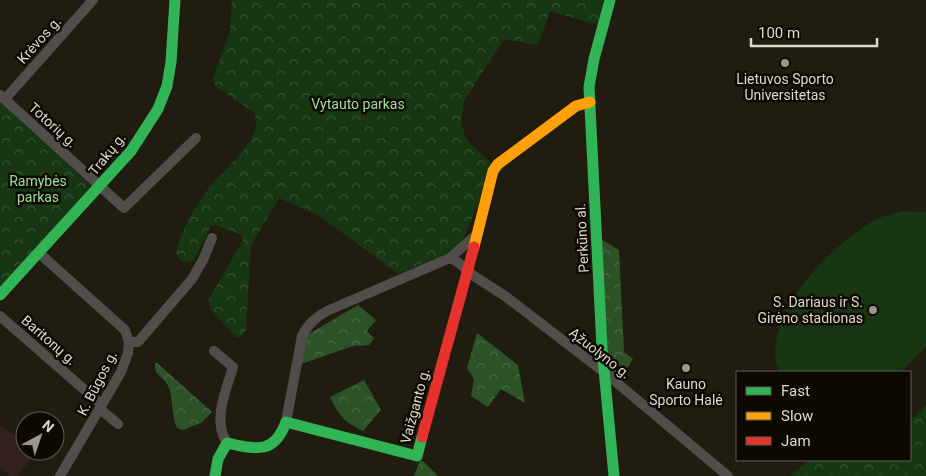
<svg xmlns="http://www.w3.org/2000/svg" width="926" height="476" font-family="Roboto,sans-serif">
<defs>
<pattern id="forest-crowns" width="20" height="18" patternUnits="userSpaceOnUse" patternTransform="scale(1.25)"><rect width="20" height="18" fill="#2b5326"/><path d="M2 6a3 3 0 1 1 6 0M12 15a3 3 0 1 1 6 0" fill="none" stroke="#496b44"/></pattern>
<pattern id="park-crowns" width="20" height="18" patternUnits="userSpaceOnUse" patternTransform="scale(1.25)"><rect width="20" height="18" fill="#173713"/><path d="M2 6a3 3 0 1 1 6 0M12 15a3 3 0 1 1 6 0" fill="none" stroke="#385334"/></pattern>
</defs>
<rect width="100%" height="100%" fill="#211c10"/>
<path fill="#32211f" d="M 0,424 L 25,445 L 25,451 L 32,451 L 35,454 L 17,476 L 10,476 L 0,467 Z"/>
<path fill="#173713" d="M 904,211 L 926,212 L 926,346 L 901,372 L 779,372 C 758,317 831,245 875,220 C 884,215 894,213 904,211 Z"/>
<g fill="url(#forest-crowns)">
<path d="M 601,239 L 619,250 L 624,352 L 633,359 L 619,380 L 607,371 Z"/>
<path d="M 358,305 L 376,320 L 367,331 L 374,338 L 369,345 L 353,346 L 301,364 L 307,335 Z"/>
<path d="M 477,333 L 518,365 L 525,403 L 501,389 L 488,407 L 471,396 L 474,379 L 467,368 Z"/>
<path d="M 156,362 L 212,412 L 201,423 L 183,430 L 177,428 C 171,415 174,401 169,388 C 165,376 151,375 156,362 Z"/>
<path d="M 364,380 L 381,410 L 363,431 C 343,421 340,417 330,397 Z"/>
<path d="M 420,460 L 424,462 L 438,476 L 414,476 Z"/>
</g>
<g fill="url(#park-crowns)">
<path d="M 232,0 L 603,0 L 598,25 L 550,11 L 538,45 L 504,39 L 464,101 L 461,122 L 466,139 L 491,163 L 484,190 L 461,244 L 446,254 L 399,274 L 318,215 L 279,198 L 251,245 L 246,330 L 241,337 L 236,337 L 211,310 L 208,301 L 243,240 L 241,235 L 216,225 L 211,226 L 194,260 L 189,262 L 181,261 L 176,253 C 181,230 194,208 209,188 C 221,172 256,145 256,124 C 256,121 255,116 255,113 L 216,87 L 213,78 L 230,31 Z"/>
<path d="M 0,100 L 90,185 L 90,187 L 0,288 Z"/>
<path d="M 926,405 L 926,476 L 790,476 L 807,462 L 817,460 L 910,460 L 910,421 Z"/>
</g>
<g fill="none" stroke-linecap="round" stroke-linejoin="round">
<g stroke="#514d4a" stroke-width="10">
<path d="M 0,95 L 124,208 L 196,138"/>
<path d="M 5,99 L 93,0"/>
<path d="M 39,253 L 125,330 L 129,342"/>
<path d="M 450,258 L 459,263 L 474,276 L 505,296 L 604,372 L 728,476"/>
<path d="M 0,316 L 102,405"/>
<path d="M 214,351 L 233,367 C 226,391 212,420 227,443"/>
<path d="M 100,409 L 118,424"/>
<path d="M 286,422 L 302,336 C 308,324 315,318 327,311 L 450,258 L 476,235"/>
<path d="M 60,476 L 121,372 L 128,353 L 129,342 L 138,342 L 192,279 L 203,260 L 212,238"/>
</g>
<g stroke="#30b455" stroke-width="11">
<path d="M 610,0 L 594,59 L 589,87 L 602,348 L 614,476"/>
<path d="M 0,295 L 131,151 L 158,109 L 167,86 L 171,62 L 175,0"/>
<path d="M 215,476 L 218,459 L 227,443 C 256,449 274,455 286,422 L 417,456 L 422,437"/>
</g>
<path stroke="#ff9f0a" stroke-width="11" d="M 474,247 L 493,171 L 498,164 L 576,106 L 590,102"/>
<path stroke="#e5322d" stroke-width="11" d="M 422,437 L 474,247"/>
</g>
<g fill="#9c968a" stroke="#0e0903" stroke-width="2">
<circle cx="785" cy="63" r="5"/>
<circle cx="873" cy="310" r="5"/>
<circle cx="686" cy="368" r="5"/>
</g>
<g text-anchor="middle" stroke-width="5" stroke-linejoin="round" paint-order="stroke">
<g font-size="14" fill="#dfd8cb" stroke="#0e0903">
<text transform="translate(39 40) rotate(-48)" y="5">Krėvos g.</text>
<text transform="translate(53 125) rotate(42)" y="5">Totorių g.</text>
<text transform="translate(107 154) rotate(-51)" y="5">Trakų g.</text>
<text transform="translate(582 238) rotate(-93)" y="5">Perkūno al.</text>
<text transform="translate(49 340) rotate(41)" y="5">Baritonų g.</text>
<text transform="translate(600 353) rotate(38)" y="5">Ąžuolyno g.</text>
<text transform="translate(97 383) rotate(-63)" y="5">K. Būgos g.</text>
<text transform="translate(415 406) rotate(-75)" y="5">Vaižganto g.</text>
</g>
<g font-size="14" fill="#dfd8cb" stroke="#0e0903">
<text x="785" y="84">Lietuvos Sporto<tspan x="785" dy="16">Universitetas</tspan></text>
<text x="863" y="307" text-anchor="end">S. Dariaus ir S.<tspan x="863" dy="16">Girėno stadionas</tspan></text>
<text x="686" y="389">Kauno<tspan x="686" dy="16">Sporto Halė</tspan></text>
</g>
<g font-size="14" fill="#9be195" stroke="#0e0903">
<text x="358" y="109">Vytauto parkas</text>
<text x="38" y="186">Ramybės<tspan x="38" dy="16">parkas</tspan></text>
</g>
</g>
<rect x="736" y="371" width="175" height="90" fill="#0e0903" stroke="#625c53"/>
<rect x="746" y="387" width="25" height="8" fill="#30b455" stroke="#625c53"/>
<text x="781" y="396" font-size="15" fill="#dfd8cb">Fast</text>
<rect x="746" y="412" width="25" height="8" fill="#ff9f0a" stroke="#625c53"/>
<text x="781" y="421" font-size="15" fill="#dfd8cb">Slow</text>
<rect x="746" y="437" width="25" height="8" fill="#e5322d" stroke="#625c53"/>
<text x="781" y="446" font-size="15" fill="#dfd8cb">Jam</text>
<g transform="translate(40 436) rotate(40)"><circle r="24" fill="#0e0903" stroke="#625c53"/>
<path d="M0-4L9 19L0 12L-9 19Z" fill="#9c968a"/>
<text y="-8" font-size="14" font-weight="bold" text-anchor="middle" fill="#dfd8cb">N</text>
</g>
<path d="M751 38v8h126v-8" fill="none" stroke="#dfd8cb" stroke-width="2.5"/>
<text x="758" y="38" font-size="15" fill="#dfd8cb" stroke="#0e0903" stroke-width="4" paint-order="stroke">100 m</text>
</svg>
